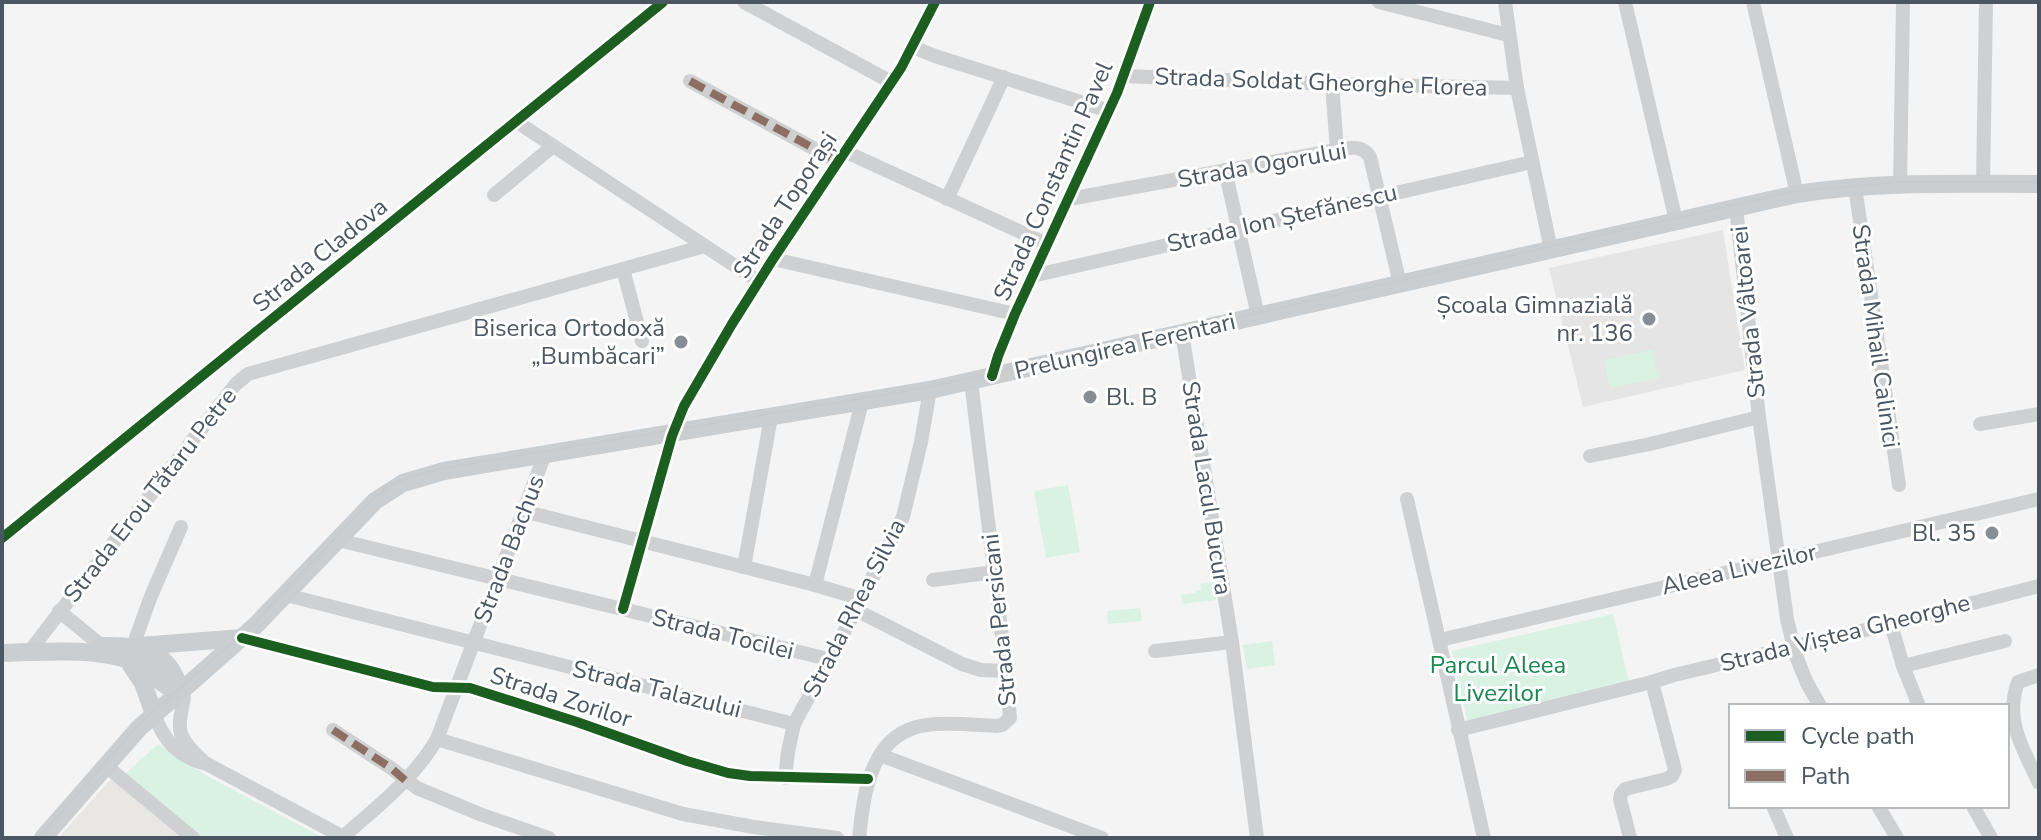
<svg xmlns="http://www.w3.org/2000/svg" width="2041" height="840" font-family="'Nunito Sans',sans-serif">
<rect width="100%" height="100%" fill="#f4f4f4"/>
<path fill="#e8e7e3" d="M 115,775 L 190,838 L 58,838 Z"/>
<path fill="#e6e5e6" d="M 1723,230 L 1745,370 L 1583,407 L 1549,268 Z"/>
<g fill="#d9f2e3">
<path d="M 1652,350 L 1659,378 L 1610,388 L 1604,360 Z"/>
<path d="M 1068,485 L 1080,552 L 1046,558 L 1034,491 Z"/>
<path d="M 1214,582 L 1216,600 L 1182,604 L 1181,595 L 1195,593 L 1195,591 L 1201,590 L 1200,584 Z"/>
<path d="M 1140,608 L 1142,621 L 1108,624 L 1107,611 Z"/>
<path d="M 1613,614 L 1629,682 L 1468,724 L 1452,651 Z"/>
<path d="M 1272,641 L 1275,665 L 1247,669 L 1243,645 Z"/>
<path d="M 158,744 L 209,777 L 322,837 L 200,838 L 124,775 Z"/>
</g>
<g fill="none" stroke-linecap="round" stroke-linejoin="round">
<g stroke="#ced0d2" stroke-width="14">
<path d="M 744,2 L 891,82"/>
<path d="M 1379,2 L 1508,35"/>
<path d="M 1505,2 L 1517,88 L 1551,250"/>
<path d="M 1625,2 L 1676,221"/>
<path d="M 1753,2 L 1797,194"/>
<path d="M 913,47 L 935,56 L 1109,111"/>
<path d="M 1124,76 L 1332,84 L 1517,88"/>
<path d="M 690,81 L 837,161"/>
<path d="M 1332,84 L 1337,150"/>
<path d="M 517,122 L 758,281"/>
<path d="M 844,151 L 1047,244"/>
<path d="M 1225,170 L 1258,316"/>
<path d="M 1983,184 L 1986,2"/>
<path d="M 1900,185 L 1903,2"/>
<path d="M 1855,187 L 1899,485"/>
<path d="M 494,195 L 553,146"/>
<path d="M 947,199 L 1004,77"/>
<path d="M 1069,199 L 1337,150 C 1350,148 1362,144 1370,157 L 1400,284"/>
<path d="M 1736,207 L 1759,417 L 1787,619 L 1796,656 L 1807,683 L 1820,706"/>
<path d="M 773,259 L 1015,314"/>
<path d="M 623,269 L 642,341"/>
<path d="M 1032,276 L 1532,162"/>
<path d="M 1182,333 L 1232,642 L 1257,838"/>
<path d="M 992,376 L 998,356 L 1015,314 L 1117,93 L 1150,2"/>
<path d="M 1980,424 L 2039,414"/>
<path d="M 1590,456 L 1650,444 L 1759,417"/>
<path d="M 1407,499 L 1484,838"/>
<path d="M 523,511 L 815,585 L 862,599"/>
<path d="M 2,538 L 663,2"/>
<path d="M 338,540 L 828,659"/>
<path d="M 744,567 L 771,417"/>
<path d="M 933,580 L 995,572"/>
<path d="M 815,585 L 862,402"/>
<path d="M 286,595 L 794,724"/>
<path d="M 623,609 L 672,436 L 684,406 L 732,324 L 773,259 L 901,68 L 935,2"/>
<path d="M 856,610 L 962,664 L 981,670 L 1006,671"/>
<path d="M 59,611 L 102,646"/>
<path d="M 1891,624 L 1903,666 L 1919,706"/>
<path d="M 242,638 L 433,687 L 470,688 L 577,722 L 687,761 L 728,773 L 750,776 L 868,779"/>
<path d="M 1440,640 L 2039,499"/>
<path d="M 133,646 L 151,596 L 181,527"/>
<path d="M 1155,651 L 1232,642"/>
<path d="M 29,652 L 236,384 L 248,374 L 705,246"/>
<path d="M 1903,666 L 2005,641"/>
<path d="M 2039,675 L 2018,682 C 2004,721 2023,748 2039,783"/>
<path d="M 180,691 L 184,698 C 177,733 176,735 203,761"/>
<path d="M 154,714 C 164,741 178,757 207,764 L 345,838"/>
<path d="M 333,730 L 391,768 L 417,788 L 482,815 L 549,838"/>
<path d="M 1458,730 L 1652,682 L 1674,675 L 1891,624 L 2039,586"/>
<path d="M 437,739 L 683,814 L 754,827 L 837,838"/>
<path d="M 880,755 L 1102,838"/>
<path d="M 105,765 L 193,838"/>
<path d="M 785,778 L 788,752 L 794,724 L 856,610 L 903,517 L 921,442 L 930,390"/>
<path d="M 1773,806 L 1787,838"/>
<path d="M 1878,806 L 1897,838"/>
<path d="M 1973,806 L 1991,838"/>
<path d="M 342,838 C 376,807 413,780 437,739 L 545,454"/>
<path d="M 859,838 C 864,793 870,732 927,725 C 949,722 974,725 996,726 L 1002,725 L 1010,718 L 1005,661 L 971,381"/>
<path d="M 1630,838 L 1620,799 L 1621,794 L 1625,789 L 1666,779 L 1672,776 L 1675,770 L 1652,682"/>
</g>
<g stroke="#caced1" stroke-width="18">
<path d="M 102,646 C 141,645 169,649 180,691"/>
<path d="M 140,646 L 242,638"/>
<path d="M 2,653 C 42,652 95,647 133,661 C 151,667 159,687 180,691"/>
<path d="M 131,665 L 143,683 L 154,714"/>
<path d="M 43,838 L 139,728 L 256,625 L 375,501 L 403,483 L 444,471 L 930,390 L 1797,194 C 1877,181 1958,184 2039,184"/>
</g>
<path stroke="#c9cacc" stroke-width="2" d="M 39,838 L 142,721 L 256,622 L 373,498 C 394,480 417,474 444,468 L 930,387 L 1796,191 L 1900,182 L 2039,182"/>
<g stroke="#8d6e63" stroke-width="8" stroke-dasharray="16 8" stroke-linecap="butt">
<path d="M 690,81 L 837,161"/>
<path d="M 333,730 L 391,768 L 406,781"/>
</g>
<defs>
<g id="cycleway">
<path d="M 992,376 L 998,356 L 1015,314 L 1117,93 L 1150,2"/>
<path d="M 2,538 L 663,2"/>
<path d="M 623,609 L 672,436 L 684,406 L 732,324 L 773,259 L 901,68 L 935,2"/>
<path d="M 242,638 L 433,687 L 470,688 L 577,722 L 687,761 L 728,773 L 750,776 L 868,779"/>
</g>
</defs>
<use href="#cycleway" stroke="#fff" stroke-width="15"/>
<use href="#cycleway" stroke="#1b5e20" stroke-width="10"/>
</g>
<g fill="#868d94" stroke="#fff" stroke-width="3">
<circle cx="1649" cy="319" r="8"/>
<circle cx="681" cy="342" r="8"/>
<circle cx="1090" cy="397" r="8"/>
<circle cx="1992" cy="533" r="8"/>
</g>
<g text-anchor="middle" stroke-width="6" stroke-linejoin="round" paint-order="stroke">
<g font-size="24" fill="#4a5661" stroke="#fff">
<text transform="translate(1321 82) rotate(2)" y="8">Strada Soldat Gheorghe Florea</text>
<text transform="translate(1262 165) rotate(-10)" y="8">Strada Ogorului</text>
<text transform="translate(1053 181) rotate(-66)" y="8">Strada Constantin Pavel</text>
<text transform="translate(785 205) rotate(-57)" y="8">Strada Toporași</text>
<text transform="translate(1282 218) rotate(-13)" y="8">Strada Ion Ștefănescu</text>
<text transform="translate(320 255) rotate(-39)" y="8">Strada Cladova</text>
<text transform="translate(1748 312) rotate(-96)" y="8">Strada Vâltoarei</text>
<text transform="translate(1876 336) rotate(82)" y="8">Strada Mihail Calinici</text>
<text transform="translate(1125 346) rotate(-13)" y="8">Prelungirea Ferentari</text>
<text transform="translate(1207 488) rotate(81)" y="8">Strada Lacul Bucura</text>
<text transform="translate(150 495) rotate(-52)" y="8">Strada Erou Tătaru Petre</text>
<text transform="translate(509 549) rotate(-69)" y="8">Strada Bachus</text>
<text transform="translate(1739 569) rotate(-13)" y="8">Aleea Livezilor</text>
<text transform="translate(854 608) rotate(-63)" y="8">Strada Rhea Silvia</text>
<text transform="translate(999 620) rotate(-96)" y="8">Strada Persicani</text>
<text transform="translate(1845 633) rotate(-14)" y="8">Strada Viștea Gheorghe</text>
<text transform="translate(723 634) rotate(14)" y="8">Strada Tocilei</text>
<text transform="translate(657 689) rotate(14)" y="8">Strada Talazului</text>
<text transform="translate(561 697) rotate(18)" y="8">Strada Zorilor</text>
</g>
<g font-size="24" fill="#4a5661" stroke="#fff" text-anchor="end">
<text x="1633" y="313">Școala Gimnazială<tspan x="1633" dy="28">nr. 136</tspan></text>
<text x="665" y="336">Biserica Ortodoxă<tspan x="665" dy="28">„Bumbăcari”</tspan></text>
<text x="1106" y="405" text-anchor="start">Bl. B</text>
<text x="1976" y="541">Bl. 35</text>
</g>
<g font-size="24" fill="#17864f" stroke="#fff">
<text x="1498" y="673">Parcul Aleea<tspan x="1498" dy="28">Livezilor</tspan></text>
</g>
</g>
<rect width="2041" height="840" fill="none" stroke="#4a5661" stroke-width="8"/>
<rect x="1729" y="704" width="280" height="104" fill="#ffffff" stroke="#b7bbc0" stroke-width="2"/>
<rect x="1745" y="730" width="40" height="12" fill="#1b5e20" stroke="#b7bbc0" stroke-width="2"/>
<text x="1801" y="744" font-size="24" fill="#4a5661">Cycle path</text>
<rect x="1745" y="770" width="40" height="12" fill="#8d6e63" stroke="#b7bbc0" stroke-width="2"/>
<text x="1801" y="784" font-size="24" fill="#4a5661">Path</text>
</svg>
